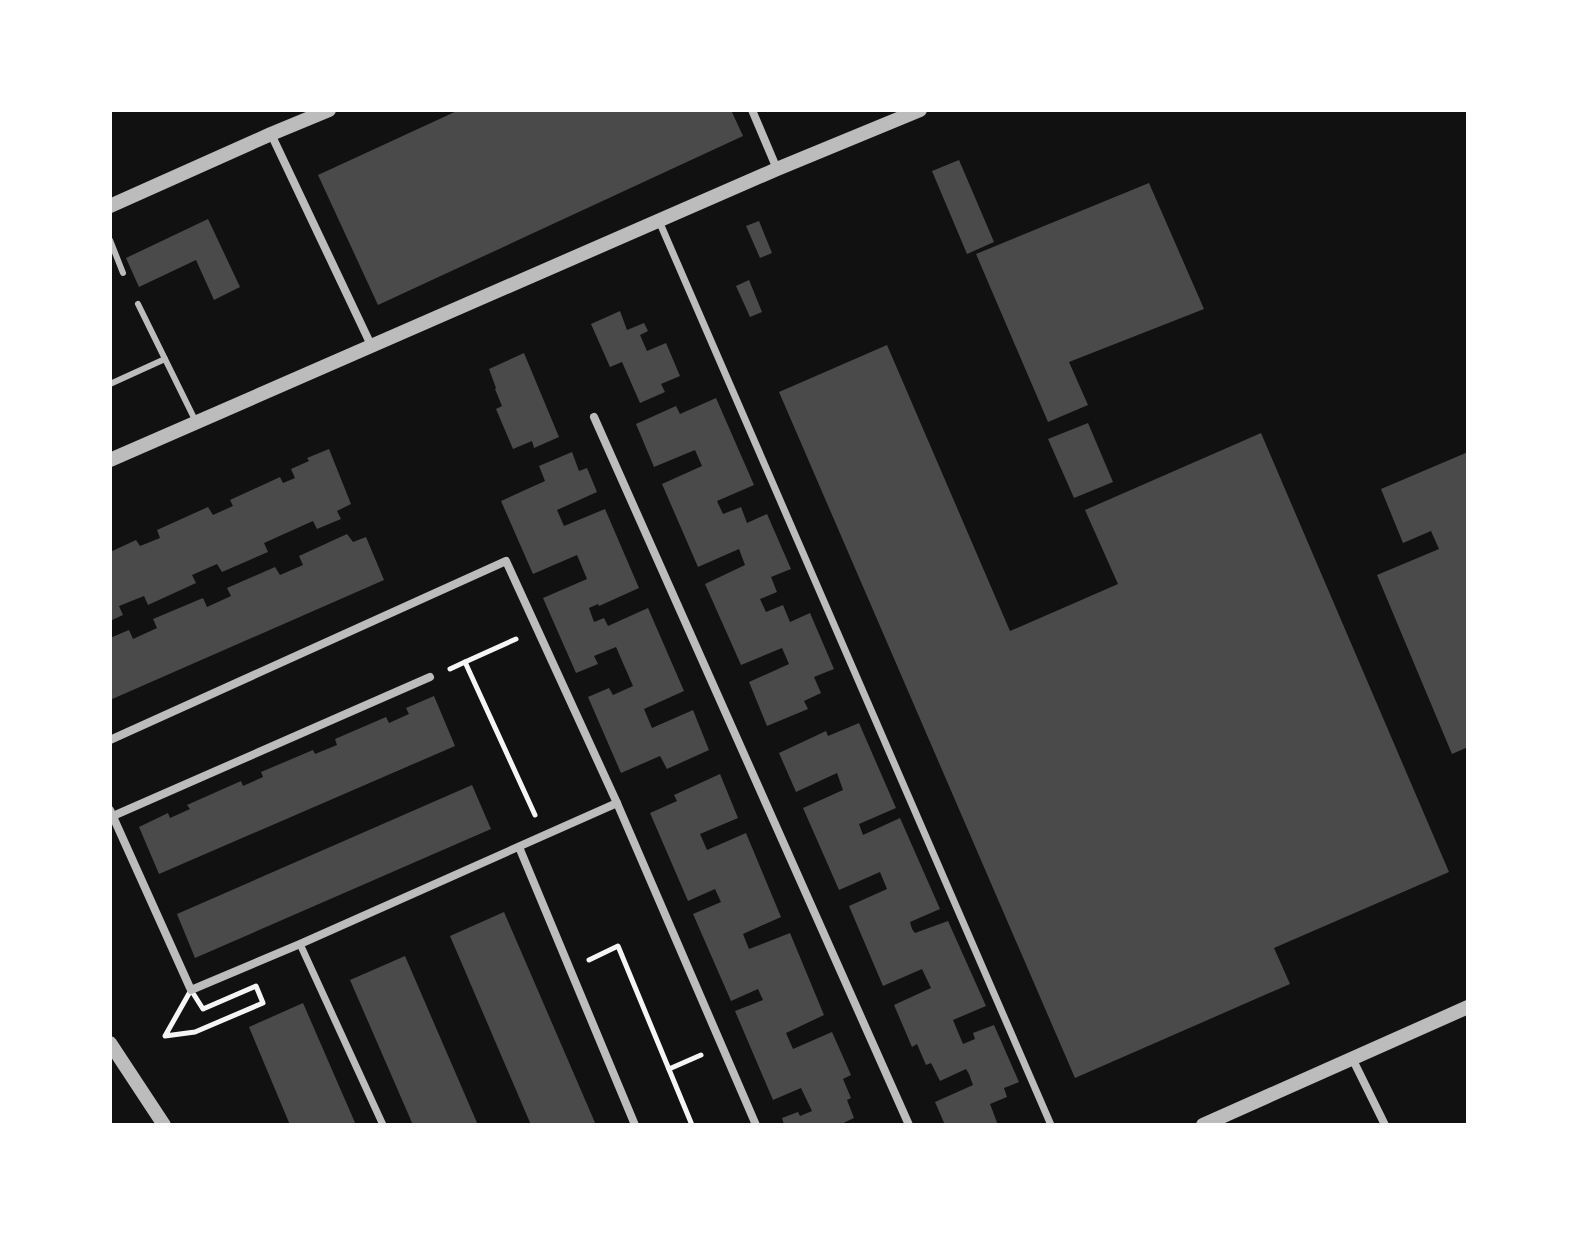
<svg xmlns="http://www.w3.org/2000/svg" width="1578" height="1235" font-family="'Work Sans',sans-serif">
<rect width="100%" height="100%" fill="#111"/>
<g fill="#4a4a4a">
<path d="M 459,110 L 731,110 L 743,136 L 378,305 L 318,175 Z"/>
<path d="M 959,160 L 994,242 L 967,254 L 932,171 Z"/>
<path d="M 1149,183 L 1204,309 L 1069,362 L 1088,405 L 1048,422 L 976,254 Z"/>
<path d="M 208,219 L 240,287 L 214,300 L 196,260 L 139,287 L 126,258 Z"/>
<path d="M 759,221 L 772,253 L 760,258 L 746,226 Z"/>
<path d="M 749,280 L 762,312 L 750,317 L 736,286 Z"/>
<path d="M 620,311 L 627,330 L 644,323 L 648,331 L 640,335 L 647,351 L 666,343 L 680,376 L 661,384 L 665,392 L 640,403 L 622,362 L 610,367 L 591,324 Z"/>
<path d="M 887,345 L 1010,631 L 1118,584 L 1085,510 L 1261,433 L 1449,872 L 1274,948 L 1290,984 L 1075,1078 L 779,392 Z"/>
<path d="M 524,353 L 559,437 L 534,448 L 532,441 L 513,449 L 496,409 L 502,406 L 495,389 L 496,388 L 489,369 Z"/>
<path d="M 716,398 L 754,485 L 717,501 L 723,514 L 741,507 L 747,523 L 767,514 L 791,569 L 771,577 L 777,592 L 760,599 L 766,612 L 783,605 L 790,622 L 810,613 L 834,669 L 814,677 L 821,693 L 804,701 L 808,709 L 767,726 L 749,682 L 789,664 L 782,648 L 741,665 L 705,584 L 745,565 L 739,549 L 698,567 L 662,484 L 702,466 L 695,450 L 654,467 L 636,424 L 676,406 L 680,414 Z"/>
<path d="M 1088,423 L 1113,482 L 1074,498 L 1048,439 Z"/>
<path d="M 329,449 L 351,504 L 337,511 L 341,519 L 317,529 L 313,521 L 264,543 L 268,552 L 222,572 L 217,564 L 192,575 L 196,583 L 148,605 L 144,596 L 119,606 L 123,615 L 110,621 L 110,552 L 136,540 L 140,546 L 160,538 L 157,530 L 208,507 L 213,515 L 233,506 L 230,500 L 280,477 L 283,483 L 295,478 L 291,469 L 309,461 L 307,458 Z"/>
<path d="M 572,452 L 579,471 L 587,468 L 597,492 L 557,510 L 564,526 L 605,509 L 639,588 L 599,606 L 598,604 L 589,608 L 594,622 L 604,618 L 608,626 L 648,608 L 684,691 L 644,709 L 652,728 L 693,710 L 709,750 L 667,769 L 660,756 L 621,773 L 588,697 L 609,688 L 613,695 L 633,686 L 616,647 L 594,656 L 598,664 L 576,673 L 543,598 L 587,579 L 577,555 L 533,574 L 501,501 L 545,481 L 539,466 Z"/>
<path d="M 1468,452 L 1468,747 L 1452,754 L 1377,575 L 1439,549 L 1431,531 L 1403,543 L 1381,489 Z"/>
<path d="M 347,534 L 353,542 L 366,537 L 384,580 L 110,700 L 110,638 L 129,630 L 133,639 L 157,628 L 153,619 L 203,598 L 207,607 L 231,596 L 227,588 L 275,567 L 280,575 L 303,565 L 299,556 Z"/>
<path d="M 434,696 L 455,746 L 159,874 L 139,827 L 168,813 L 170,818 L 190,809 L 187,805 L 241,781 L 243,786 L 263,777 L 261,772 L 313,750 L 315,754 L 337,745 L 335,739 L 386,717 L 389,723 L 409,714 L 406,708 Z"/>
<path d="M 859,723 L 896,808 L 859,824 L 863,835 L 900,818 L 940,909 L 910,922 L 912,929 L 915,933 L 948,921 L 986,1006 L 953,1020 L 963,1044 L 975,1039 L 973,1033 L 994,1025 L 1019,1082 L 1004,1088 L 1007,1097 L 990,1104 L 998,1125 L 945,1125 L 935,1102 L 973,1085 L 969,1074 L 966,1069 L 940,1081 L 931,1063 L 926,1065 L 917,1044 L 912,1047 L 894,1005 L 931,988 L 922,969 L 883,986 L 849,906 L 887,889 L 880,872 L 839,890 L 803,808 L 843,790 L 837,773 L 796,792 L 779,753 L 826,731 L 828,736 Z"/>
<path d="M 720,774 L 738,818 L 700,834 L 707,850 L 746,833 L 781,917 L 743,934 L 749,949 L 790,933 L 824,1015 L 786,1033 L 793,1049 L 832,1032 L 851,1075 L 843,1079 L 851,1098 L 847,1100 L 854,1118 L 839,1125 L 784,1125 L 782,1118 L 798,1112 L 800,1116 L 812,1111 L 801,1088 L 773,1100 L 735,1011 L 763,1000 L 758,989 L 731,1001 L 693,914 L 721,902 L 715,889 L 688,901 L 650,813 L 677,801 L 674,795 Z"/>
<path d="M 472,785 L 491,829 L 195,958 L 177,914 Z"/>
<path d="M 504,912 L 596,1125 L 531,1125 L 450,936 Z"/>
<path d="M 405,956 L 478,1125 L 413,1125 L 350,980 Z"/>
<path d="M 303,1003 L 356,1125 L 290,1125 L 249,1027 Z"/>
</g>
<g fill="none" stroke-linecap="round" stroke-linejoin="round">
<g stroke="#f5f5f5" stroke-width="5">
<path d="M 465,662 L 516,639"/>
<path d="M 450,669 L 465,662 L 535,815"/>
<path d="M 589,960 L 618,946 L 692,1125"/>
<path d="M 256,986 L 263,1003 L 195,1032 L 165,1036 L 191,990 L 203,1009 Z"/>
<path d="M 669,1069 L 701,1055"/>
</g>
<g stroke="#bcbcbc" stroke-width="6">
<path d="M 110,240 L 123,273"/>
<path d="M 138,304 L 196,422"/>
<path d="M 110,384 L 165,359"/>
</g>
<g stroke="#bcbcbc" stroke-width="7">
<path d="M 659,221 L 1051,1125"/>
<path d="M 300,944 L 383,1125"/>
</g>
<g stroke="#bcbcbc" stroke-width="8">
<path d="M 752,110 L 777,169"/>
<path d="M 271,134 L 371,345"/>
<path d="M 594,417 L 909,1125"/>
<path d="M 110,740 L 506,561 L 617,803 L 756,1125"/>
<path d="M 110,810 L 191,990 L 300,944 L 617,803"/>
<path d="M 113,816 L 430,677"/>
<path d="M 519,847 L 635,1125"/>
<path d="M 1352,1058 L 1385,1125"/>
</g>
<g stroke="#bcbcbc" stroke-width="14">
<path d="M 110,206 L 271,134 L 329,110"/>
<path d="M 110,460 L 777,169 L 920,110"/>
<path d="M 110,1043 L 164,1125"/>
<path d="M 1203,1125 L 1468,1007"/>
</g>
</g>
<rect width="1578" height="1235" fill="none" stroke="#ffffff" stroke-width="224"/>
</svg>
